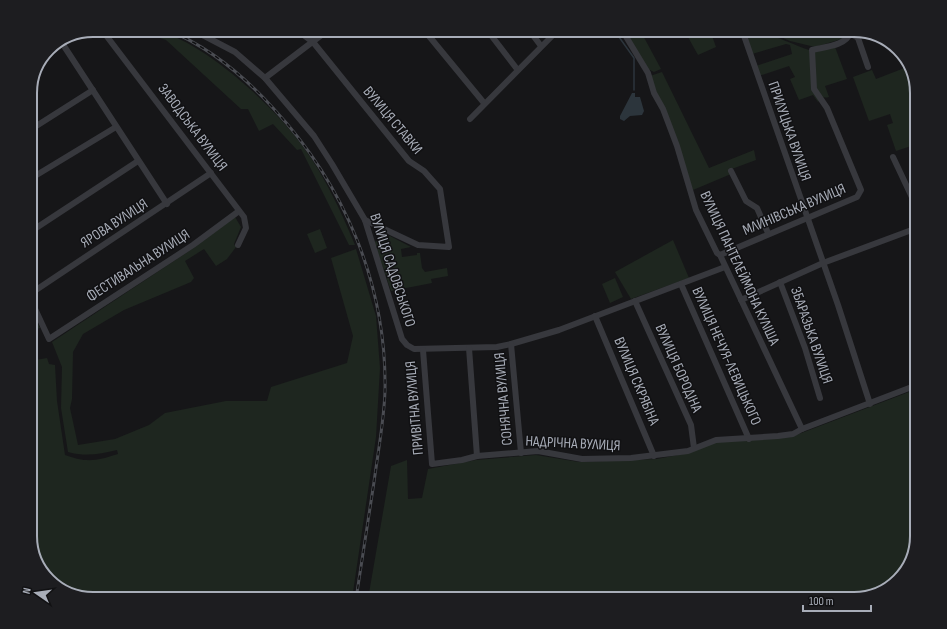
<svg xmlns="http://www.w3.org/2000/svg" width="947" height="629" font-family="'Sofia Sans Condensed',sans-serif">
<rect width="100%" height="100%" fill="#161618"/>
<g fill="#1e261f">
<path d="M 137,30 C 144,30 152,29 158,31 C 206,43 276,108 304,148 C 325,177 341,211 355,245 L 349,245 L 301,149 L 297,150 L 273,124 L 259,131 L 248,109 L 241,109 L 166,40 Z"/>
<path d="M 623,30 L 640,30 L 661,69 L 654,72 L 648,69 Z"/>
<path d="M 684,30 L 710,30 L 716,47 L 698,55 Z"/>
<path d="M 744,30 C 766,30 788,43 809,50 L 819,101 L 818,102 L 813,95 L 799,100 L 790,79 L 795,77 L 789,66 L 759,76 L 756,66 L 792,54 L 790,45 L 786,44 L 752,54 Z"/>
<path d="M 765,30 L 847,30 L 845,38 L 815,47 L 790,41 Z"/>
<path d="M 835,47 L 847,79 L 825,86 L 829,97 C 812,103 814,64 814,53 L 817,51 Z"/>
<path d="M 907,67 L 917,89 L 917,144 L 896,151 L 887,125 L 893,123 L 890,114 L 869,121 L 853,77 L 872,70 L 876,79 Z"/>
<path d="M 662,72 L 709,168 L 754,150 L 756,160 L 729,170 L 731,174 L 693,190 L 650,76 Z"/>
<path d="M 235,217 L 241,227 L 234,244 L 236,247 L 227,259 L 216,266 L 204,249 L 185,261 L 194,278 L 191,282 L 124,310 L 83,334 L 73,352 L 72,399 L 70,408 L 78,445 L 115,439 L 149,425 L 165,413 L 226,401 L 267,401 L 271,387 L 347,363 L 353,336 L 331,258 L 356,249 L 376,316 L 380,368 L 376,437 L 352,599 L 93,599 L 58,589 L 38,568 L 30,540 L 30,361 L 47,358 L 49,364 L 55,365 L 57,401 L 65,455 C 87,463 96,461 118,454 L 117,450 C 100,454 86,457 68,452 L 61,408 L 62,367 L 52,342 L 195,247 Z"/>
<path d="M 320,229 L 327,248 L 315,253 L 307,234 Z"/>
<path d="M 390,236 L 411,247 L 401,249 L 402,257 L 417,255 L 417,253 L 420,253 L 422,268 L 425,272 L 447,268 L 448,276 L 431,279 L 432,283 L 391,291 L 374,242 Z"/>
<path d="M 673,240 L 689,278 L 631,299 L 615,272 Z"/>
<path d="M 615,278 L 623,297 L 610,303 L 602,284 Z"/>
<path d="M 30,306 L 40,328 L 30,331 Z"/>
<path d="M 917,389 L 917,537 L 907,571 L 886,591 L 855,599 L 368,599 L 391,466 L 407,460 L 408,499 L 422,498 L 428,469 L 476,460 L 536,455 L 579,462 L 657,459 L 688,453 L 716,442 L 791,437 Z"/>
</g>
<path fill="#2c353c" d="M 632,93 L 635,93 L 635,97 L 640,97 L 644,111 L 642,115 L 630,116 L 624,121 L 620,119 L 620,116 Z"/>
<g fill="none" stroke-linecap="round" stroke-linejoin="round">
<path stroke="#2c353c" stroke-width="1.5" d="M 614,30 L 634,58 L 634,90"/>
<g stroke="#37383d" stroke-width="6">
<path d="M 102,30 L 244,217 L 246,228 L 238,245"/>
<path d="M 193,30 L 235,52 L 265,78 L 314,136 L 332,164 L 365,220 L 402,339 L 407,345 L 414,349 L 497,347 L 511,344 L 559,330 L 725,267"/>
<path d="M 297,30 L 313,42 L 409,161 L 424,171 L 440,189 L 449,247 L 418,245 L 365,220"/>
<path d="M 424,30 L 484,103"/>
<path d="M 487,30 L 517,69"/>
<path d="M 529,30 L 541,46"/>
<path d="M 622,30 L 648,73 L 654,93 L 663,109 L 677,146 L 696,210 L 717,253 L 720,255 L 802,429"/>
<path d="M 742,30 L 838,305 L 870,404"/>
<path d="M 850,31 L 850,33 L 858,38 L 868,67"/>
<path d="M 62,43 L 167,204"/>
<path d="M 265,78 L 328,30"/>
<path d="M 470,119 L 558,30"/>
<path d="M 30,130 L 93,90"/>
<path d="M 893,157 L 917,208"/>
<path d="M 731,171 L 746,201 L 757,208 L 768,233"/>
<path d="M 30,179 L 116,127"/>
<path d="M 30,232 L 138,161"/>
<path d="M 720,255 L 857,197 L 861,190 L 827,108 L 814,89 L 812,50 C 823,47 846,46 850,33"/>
<path d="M 780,282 L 805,348 L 820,398"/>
<path d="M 681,284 L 749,439"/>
<path d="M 30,294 L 211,173"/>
<path d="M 30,298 L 49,339 L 193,245 L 239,211"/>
<path d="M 741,300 L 823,263 L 917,228"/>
<path d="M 635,301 L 691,425 L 694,448"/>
<path d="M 595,316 L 654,456"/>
<path d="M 511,344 L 521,453"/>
<path d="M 469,348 L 477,456"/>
<path d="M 423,350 L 432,464 L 462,460 L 477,456 L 538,451 L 582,459 L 631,458 L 688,451 L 716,440 L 778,436 L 793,434 L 802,429 L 917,385"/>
</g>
<path stroke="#53555c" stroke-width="7" d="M 47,52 L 55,45"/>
<defs>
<path id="rail" d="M 168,30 C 209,47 244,76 273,108 C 344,184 387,285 385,391 C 384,421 378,452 374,482 C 368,521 362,560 356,599"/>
</defs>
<use href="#rail" stroke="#4a4c52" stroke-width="3"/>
<use href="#rail" stroke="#111113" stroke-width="1.5" stroke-dasharray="4.5" stroke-linecap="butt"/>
</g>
<g text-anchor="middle" stroke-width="3" stroke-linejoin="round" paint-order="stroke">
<g font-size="15" fill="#a8adb8" stroke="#111113">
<text transform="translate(393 120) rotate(50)" y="5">ВУЛИЦЯ СТАВКИ</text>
<text transform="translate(193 127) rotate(53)" y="5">ЗАВОДСЬКА ВУЛИЦЯ</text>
<text transform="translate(790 131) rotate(71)" y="5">ПРИЛУЦЬКА ВУЛИЦЯ</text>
<text transform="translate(794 209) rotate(-23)" y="5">МЛИНІВСЬКА ВУЛИЦЯ</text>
<text transform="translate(114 223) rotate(-33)" y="5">ЯРОВА ВУЛИЦЯ</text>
<text transform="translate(138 265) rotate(-33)" y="5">ФЕСТИВАЛЬНА ВУЛИЦЯ</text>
<text transform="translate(740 268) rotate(65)" y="5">ВУЛИЦЯ ПАНТЕЛЕЙМОНА КУЛІША</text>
<text transform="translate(393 270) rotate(72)" y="5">ВУЛИЦЯ САДОВСЬКОГО</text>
<text transform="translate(812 335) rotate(71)" y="5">ЗБАРАЗЬКА ВУЛИЦЯ</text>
<text transform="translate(727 356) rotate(66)" y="5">ВУЛИЦЯ НЕЧУЯ-ЛЕВИЦЬКОГО</text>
<text transform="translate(679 368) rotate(66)" y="5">ВУЛИЦЯ БОРОДІНА</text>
<text transform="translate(637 381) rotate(67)" y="5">ВУЛИЦЯ СКРЯБІНА</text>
<text transform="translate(503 399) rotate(-95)" y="5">СОНЯЧНА ВУЛИЦЯ</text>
<text transform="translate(414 408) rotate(-95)" y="5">ПРИВІТНА ВУЛИЦЯ</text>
<text transform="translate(573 443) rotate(3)" y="5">НАДРІЧНА ВУЛИЦЯ</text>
</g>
</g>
<path d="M0 0H947V629H0ZM93 37H854A56 56 0 0 1 910 93V536A56 56 0 0 1 854 592H93A56 56 0 0 1 37 536V93A56 56 0 0 1 93 37Z" fill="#1d1d20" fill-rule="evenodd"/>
<path fill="none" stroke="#a8adb8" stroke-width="2" d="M93 37H854A56 56 0 0 1 910 93V536A56 56 0 0 1 854 592H93A56 56 0 0 1 37 536V93A56 56 0 0 1 93 37Z"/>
<g transform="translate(36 593) rotate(283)" stroke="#111113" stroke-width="3" paint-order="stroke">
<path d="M0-3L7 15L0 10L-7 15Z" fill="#a8adb8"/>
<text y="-6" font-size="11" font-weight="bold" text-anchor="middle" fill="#a8adb8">N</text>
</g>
<path d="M803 605v6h68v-6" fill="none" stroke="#a8adb8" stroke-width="2"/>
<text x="809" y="605" font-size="12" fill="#a8adb8" stroke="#111113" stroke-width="3" paint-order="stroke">100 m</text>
</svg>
